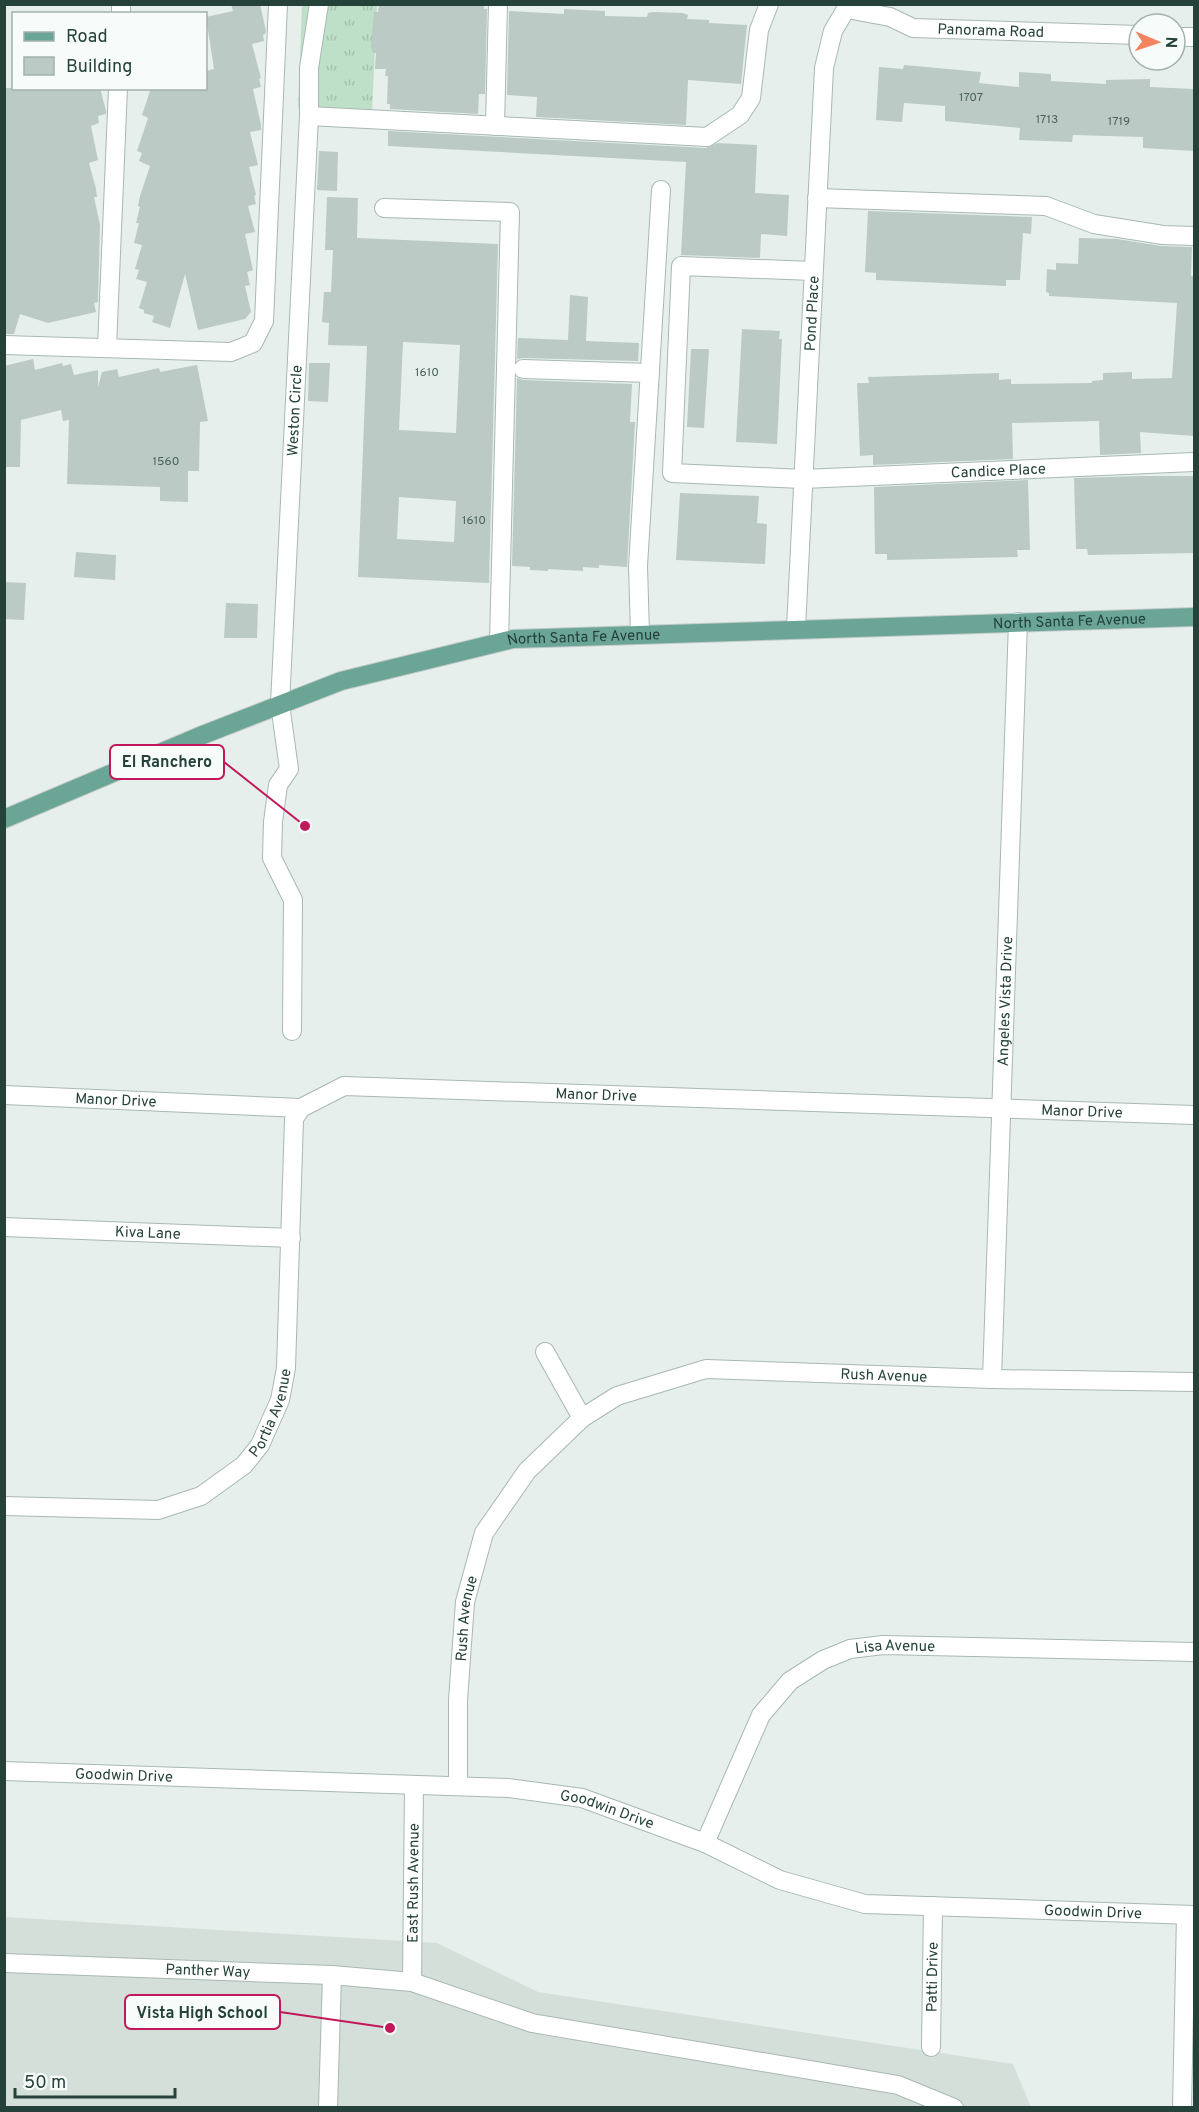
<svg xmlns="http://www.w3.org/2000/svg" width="1199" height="2112" font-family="Overpass,sans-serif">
<defs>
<pattern id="grass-tufts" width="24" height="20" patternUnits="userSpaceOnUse" patternTransform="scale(1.5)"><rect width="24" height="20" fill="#bfe0c8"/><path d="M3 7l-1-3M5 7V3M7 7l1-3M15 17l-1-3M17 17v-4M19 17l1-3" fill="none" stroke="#a4c1ad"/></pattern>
</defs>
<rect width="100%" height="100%" fill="#e6efeb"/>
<path fill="#d4dfda" d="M 4,1917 L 437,1943 L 538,1992 L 1013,2064 L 1031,2107 L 5,2107 Z"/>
<path fill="url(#grass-tufts)" d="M 302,5 L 377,5 L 372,112 L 298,108 Z"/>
<g fill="#bbcac4" fill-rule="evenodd">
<path d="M 231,4 L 260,4 L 266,31 L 265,34 L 263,35 L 264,41 L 252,44 L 261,78 L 259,79 L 261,87 L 253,89 L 261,125 L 261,130 L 250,132 L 258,165 L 249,167 L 256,195 L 254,196 L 256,204 L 248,206 L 255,232 L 245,234 L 253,270 L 247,272 L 250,285 L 245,286 L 251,312 L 245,319 L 198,330 L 185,274 L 170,328 L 152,322 L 154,316 L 144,313 L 144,310 L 139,308 L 147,282 L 136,279 L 139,270 L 135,269 L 142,245 L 134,243 L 139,223 L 136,223 L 140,207 L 138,206 L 140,196 L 150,166 L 139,161 L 142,153 L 137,151 L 148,118 L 142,115 L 151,88 L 206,88 L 206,71 L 214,69 L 206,17 L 233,11 Z"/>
<path d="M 379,4 L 484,4 L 484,9 L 487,9 L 485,94 L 479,94 L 478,114 L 390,109 L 390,104 L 387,104 L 388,76 L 385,76 L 386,69 L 375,69 L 376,53 L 373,53 L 371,47 L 374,12 L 378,12 Z"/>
<path d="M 564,9 L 605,11 L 605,16 L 647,17 L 648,13 L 653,12 L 683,13 L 688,15 L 687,19 L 709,20 L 709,23 L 747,25 L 741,84 L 688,80 L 686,125 L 536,117 L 537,97 L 507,95 L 509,11 L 564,14 Z"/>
<path d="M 904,65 L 981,72 L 979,83 L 1019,87 L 1019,72 L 1051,74 L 1051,81 L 1106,84 L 1106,80 L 1150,79 L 1150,87 L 1194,89 L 1194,151 L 1143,148 L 1143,137 L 1073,135 L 1072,142 L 1019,140 L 1020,128 L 945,121 L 945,106 L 904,103 L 902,122 L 876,120 L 879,67 L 903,69 Z"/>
<path d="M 4,88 L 100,88 L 106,111 L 106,114 L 98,116 L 99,123 L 91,126 L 98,160 L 89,163 L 96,189 L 97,197 L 94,197 L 100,225 L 98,302 L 94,303 L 96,312 L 48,323 L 20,314 L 14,334 L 4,334 Z"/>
<path d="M 388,131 L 706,148 L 718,143 L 757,145 L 755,193 L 789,195 L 787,236 L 761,234 L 760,258 L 681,255 L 686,162 L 388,146 Z"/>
<path d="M 319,151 L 338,152 L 337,191 L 317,190 Z"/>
<path d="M 327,197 L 358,198 L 357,238 L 498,244 L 489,583 L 358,577 L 367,346 L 328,345 L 329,323 L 322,322 L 324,292 L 331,292 L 333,250 L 325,250 ZM 403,342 L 460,345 L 456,433 L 399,430 ZM 399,497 L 456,501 L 454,542 L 397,539 Z"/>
<path d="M 868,211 L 1032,217 L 1031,234 L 1023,233 L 1020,280 L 1006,280 L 1006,286 L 876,280 L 876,273 L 865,272 Z"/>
<path d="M 1079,238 L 1117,239 L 1161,246 L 1192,247 L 1191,276 L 1194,276 L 1194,436 L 1140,432 L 1141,453 L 1100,455 L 1099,421 L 1012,423 L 1013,459 L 873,465 L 873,455 L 860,456 L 857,383 L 869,383 L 868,377 L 999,373 L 999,380 L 1011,379 L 1011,384 L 1092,383 L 1092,381 L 1103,380 L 1103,373 L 1132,372 L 1132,379 L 1172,378 L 1177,303 L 1049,296 L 1049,293 L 1046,292 L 1047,269 L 1056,270 L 1056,263 L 1078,264 Z"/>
<path d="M 570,295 L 588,297 L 586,341 L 639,343 L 638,361 L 523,358 L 517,359 L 518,338 L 568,340 Z"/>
<path d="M 742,329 L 780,331 L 779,339 L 782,339 L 777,444 L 736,442 Z"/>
<path d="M 691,349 L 709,349 L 704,428 L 687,427 Z"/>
<path d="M 33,359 L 35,370 L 62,363 L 63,366 L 71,364 L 74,375 L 98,370 L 98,387 L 102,372 L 117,369 L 119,377 L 159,368 L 160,372 L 197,365 L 208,421 L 200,422 L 199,471 L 188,471 L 188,502 L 160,501 L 160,487 L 67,484 L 69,420 L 63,421 L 61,410 L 21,420 L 20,467 L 4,467 L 4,366 Z"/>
<path d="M 309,363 L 330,363 L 328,402 L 308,401 Z"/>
<path d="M 517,378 L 523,380 L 632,384 L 630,422 L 635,422 L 627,567 L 599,565 L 599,568 L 583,567 L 583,571 L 548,569 L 548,571 L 530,570 L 530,567 L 512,566 Z"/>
<path d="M 1142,476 L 1194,476 L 1194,553 L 1088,555 L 1087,549 L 1076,549 L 1074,478 Z"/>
<path d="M 1028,480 L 1030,550 L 1017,550 L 1018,557 L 887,560 L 887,554 L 875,554 L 874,487 Z"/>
<path d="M 680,493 L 759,496 L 757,523 L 767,524 L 765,564 L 676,560 Z"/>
<path d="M 76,552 L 116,555 L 115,580 L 74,577 Z"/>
<path d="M 4,582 L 26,583 L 24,620 L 4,619 Z"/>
<path d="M 226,603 L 258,604 L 257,638 L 224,638 Z"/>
</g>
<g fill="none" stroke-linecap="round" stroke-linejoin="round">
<defs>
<g id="minor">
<path id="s1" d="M 847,9 L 890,17 L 913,28 L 1139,35"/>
<path d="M 121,14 L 121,4"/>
<path d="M 1175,37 L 1194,37"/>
<path d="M 309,116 L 707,137 L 740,115 L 751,98 L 759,30 L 769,4"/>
<path d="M 495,126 L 498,4"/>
<path d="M 817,198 L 1046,206 L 1094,224 L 1163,235 L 1194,236"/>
<path d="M 384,208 L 510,212 L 499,642"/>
<path id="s2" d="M 813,271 L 681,266 L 672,473 L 803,479 L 1194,462"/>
<path d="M 4,345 L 231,352 L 253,343 L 264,321 L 278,4"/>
<path d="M 107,347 L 118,88"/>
<path d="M 523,369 L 650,373"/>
<path id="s3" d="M 796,628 L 824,68 L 833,31 L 849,4"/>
<path d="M 640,634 L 638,566 L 661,190"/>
<path id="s4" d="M 292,1031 L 293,900 L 272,858 L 273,822 L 278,785 L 289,769 L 280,704 L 309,116 L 309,68 L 319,4"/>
<path id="s5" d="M 4,1095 L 301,1108 L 344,1086 L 1194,1115"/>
<path id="s6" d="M 4,1227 L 291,1238"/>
<path d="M 545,1352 L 582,1418"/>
<path id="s7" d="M 992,1379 L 1018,622"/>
<path id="s8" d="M 4,1506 L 158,1510 L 201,1496 L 244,1465 L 260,1445 L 280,1400 L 286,1368 L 294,1119 L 301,1108"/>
<path id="s9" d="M 4,1771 L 508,1788 L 582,1798 L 705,1843 L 780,1880 L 865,1904 L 1194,1915"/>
<path id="s10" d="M 458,1786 L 458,1700 L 465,1602 L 484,1533 L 527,1471 L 582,1418 L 617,1396 L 706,1369 L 992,1379 L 1194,1382"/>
<path id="s11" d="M 705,1843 L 761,1715 L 790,1681 L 823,1660 L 850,1649 L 883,1645 L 1194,1652"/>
<path id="s12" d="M 4,1963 L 332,1975 L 412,1982 L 532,2023 L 898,2085 L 954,2108"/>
<path id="s13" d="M 412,1982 L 414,1785"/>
<path id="s14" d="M 931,2047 L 933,1906"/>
<path d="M 328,2108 L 332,1975"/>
<path d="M 1182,2108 L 1186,1915"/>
</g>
<g id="major">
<path id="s15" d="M 4,819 L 200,736 L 341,681 L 513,639 L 1194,617"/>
</g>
</defs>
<use href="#minor" stroke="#a8b8b2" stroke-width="20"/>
<use href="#major" stroke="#c2cac8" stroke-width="20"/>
<use href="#minor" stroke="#fff" stroke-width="18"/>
<use href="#major" stroke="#6aa596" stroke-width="18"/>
</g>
<g text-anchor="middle" stroke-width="6" stroke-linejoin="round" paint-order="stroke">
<g font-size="12" fill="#4a645c">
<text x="971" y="101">1707</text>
<text x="1047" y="123">1713</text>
<text x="1119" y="125">1719</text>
<text x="427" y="376">1610</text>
<text x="166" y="465">1560</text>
<text x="474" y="524">1610</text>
</g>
<g font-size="15" fill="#24423a" stroke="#f7fbf9">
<text dy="5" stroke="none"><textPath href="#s1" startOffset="147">Panorama Road</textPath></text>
<text dy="5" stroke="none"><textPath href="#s3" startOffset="315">Pond Place</textPath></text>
<text dy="5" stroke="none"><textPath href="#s4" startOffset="630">Weston Circle</textPath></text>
<text dy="5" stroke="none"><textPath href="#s2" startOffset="666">Candice Place</textPath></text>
<text dy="5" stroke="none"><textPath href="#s15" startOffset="1098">North Santa Fe Avenue</textPath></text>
<text dy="5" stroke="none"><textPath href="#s15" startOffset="612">North Santa Fe Avenue</textPath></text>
<text dy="5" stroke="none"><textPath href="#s7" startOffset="378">Angeles Vista Drive</textPath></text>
<text dy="5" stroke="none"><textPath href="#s5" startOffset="598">Manor Drive</textPath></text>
<text dy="5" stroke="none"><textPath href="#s5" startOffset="112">Manor Drive</textPath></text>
<text dy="5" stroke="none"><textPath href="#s5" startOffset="1084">Manor Drive</textPath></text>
<text dy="5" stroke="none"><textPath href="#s6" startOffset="144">Kiva Lane</textPath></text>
<text dy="5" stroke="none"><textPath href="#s10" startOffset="720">Rush Avenue</textPath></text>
<text dy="5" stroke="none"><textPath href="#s8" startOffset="312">Portia Avenue</textPath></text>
<text dy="5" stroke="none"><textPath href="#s10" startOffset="168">Rush Avenue</textPath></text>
<text dy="5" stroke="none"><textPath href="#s11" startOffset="298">Lisa Avenue</textPath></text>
<text dy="5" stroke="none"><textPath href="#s9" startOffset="120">Goodwin Drive</textPath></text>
<text dy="5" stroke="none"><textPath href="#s9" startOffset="606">Goodwin Drive</textPath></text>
<text dy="5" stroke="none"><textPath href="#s13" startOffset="99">East Rush Avenue</textPath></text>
<text dy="5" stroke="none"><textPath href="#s9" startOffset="1110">Goodwin Drive</textPath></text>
<text dy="5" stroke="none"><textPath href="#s12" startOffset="204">Panther Way</textPath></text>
<text dy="5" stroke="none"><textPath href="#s14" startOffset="70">Patti Drive</textPath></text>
</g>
</g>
<path fill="none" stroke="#c2185b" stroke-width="2" d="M305 826L224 762M390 2028L280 2012"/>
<g fill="#c2185b" stroke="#f7fbf9" stroke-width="2">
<circle cx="305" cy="826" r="6"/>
<circle cx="390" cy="2028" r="6"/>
</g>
<g fill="#f7fbf9" stroke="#c2185b" stroke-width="2">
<rect x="110" y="745" width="114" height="34" rx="6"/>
<rect x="125" y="1995" width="155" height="34" rx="6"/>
</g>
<g font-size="16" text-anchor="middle" font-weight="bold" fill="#24423a">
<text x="167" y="767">El Ranchero</text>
<text x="202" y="2018">Vista High School</text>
</g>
<rect width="1199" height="2112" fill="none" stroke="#24423a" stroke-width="12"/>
<rect x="12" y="12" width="195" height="78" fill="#f7fbf9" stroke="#a3b1ad" stroke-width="1.5"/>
<rect x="24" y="32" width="30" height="9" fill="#6aa596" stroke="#a3b1ad" stroke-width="1.5"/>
<text x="66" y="42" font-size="18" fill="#24423a">Road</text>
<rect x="24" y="57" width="30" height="18" fill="#bbcac4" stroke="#a3b1ad" stroke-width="1.5"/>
<text x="66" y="72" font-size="18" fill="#24423a">Building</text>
<g transform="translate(1157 42) rotate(92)"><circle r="28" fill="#f7fbf9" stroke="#a3b1ad" stroke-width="1.5"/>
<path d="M0-4.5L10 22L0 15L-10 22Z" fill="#f4845f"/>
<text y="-9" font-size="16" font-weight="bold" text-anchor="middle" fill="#24423a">N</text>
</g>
<path d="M15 2088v9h160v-9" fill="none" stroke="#24423a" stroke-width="3"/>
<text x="24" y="2088" font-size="18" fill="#24423a" stroke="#f7fbf9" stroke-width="4.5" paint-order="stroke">50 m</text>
</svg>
